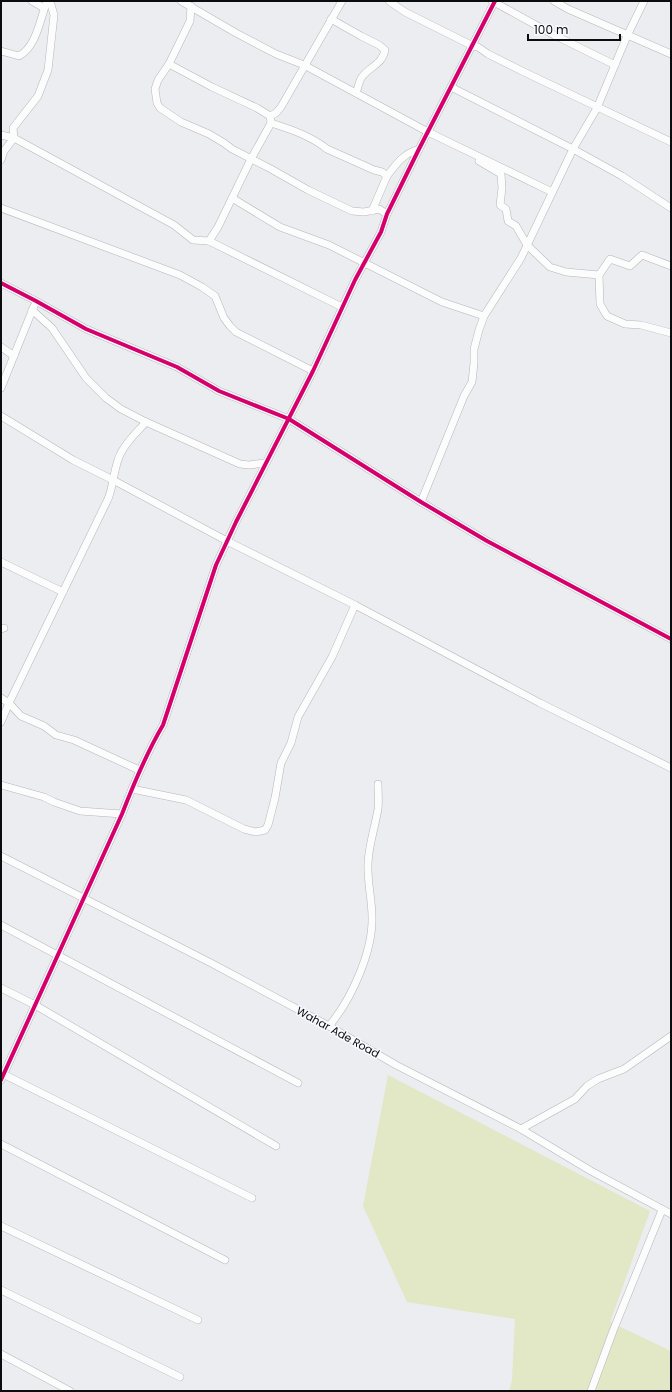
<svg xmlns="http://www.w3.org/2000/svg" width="672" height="1392" font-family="Poppins,sans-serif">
<rect width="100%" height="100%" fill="#ebedf0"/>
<path fill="#e2e7c6" d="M 388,1075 L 650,1211 L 610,1322 L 671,1351 L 671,1391 L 509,1391 L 512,1380 L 515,1319 L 407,1302 L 363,1206 Z"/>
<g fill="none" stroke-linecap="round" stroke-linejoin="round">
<defs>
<g id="minor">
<path d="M 32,1 L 44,8"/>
<path d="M 181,1 L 236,33 L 276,54 L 304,65 L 428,132 L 552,192"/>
<path d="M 389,1 L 405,12 L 473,46 L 478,47 L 488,54 L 524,72 L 671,142"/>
<path d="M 492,1 L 554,35 L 615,65"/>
<path d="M 554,1 L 568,9 L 671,54"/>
<path d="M 191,6 L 190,21 L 169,64 L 158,80 L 155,89 L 157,103 L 160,108 L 181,122 L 209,134 L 224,143 L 232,149 L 271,169 L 308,190 L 352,211 L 364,212 L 379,209 L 387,214"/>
<path d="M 331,19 L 361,36 L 379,45 L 385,50 C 382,65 370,66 362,77 C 359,81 358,88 356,93"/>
<path d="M 1,51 L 19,56 C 37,46 40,19 47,1"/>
<path d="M 169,64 L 212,87 L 257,108 L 270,116"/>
<path d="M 451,87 L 573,149 L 622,176 L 671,208"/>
<path d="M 271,123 C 290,129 311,136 327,149 L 374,170 L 382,172 L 387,176 C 397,163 403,154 419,149"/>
<path d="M 1,135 L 14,138 L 174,225 L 193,240 L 209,241 L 218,227 L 251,159 L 271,123 L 270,116 L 276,113 L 281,107 L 342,1"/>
<path d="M 1,160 L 4,151 L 14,138 L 13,128 L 38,96 L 48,70 L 54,15 L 50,1"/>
<path d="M 479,161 L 501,174 L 502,188 L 500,205 L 506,209 L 508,221 L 516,226 L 527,245 L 550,267 L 566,272 L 599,275 L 610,259 L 630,266 L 642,255 L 671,266"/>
<path d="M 232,198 L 280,227 L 329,245 L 442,302 L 484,316"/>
<path d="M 1,208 L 180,275 L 202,287 L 215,296 L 224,318 L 230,326 L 236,332 L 313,371"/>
<path d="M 372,211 L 387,176"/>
<path d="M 209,241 L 342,307"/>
<path d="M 599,275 L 600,304 L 607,316 L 625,324 L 641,325 L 671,333"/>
<path d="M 1,283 L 36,301 L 86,329 L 177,367 L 219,391 L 289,419 L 421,502 L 487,541 L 671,639"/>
<path d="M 32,310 L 52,328 L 86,378 L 106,398 L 121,409 L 146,422 L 240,464 L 249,465 L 265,463"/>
<path d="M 1,347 L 14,356"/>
<path d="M 1,388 L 34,306"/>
<path d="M 1,416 L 73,460 L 113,480 L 227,541 L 355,605 L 540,703 L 671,768"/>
<path d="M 421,502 L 464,396 L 472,382 L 474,363 L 474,349 L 479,330 L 484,316 L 521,258 L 573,149 L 597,108 L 627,36 L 644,1"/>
<path d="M 1,562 L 63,592"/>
<path d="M 1,629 L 4,628"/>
<path d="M 1,698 L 9,703 L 21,716 L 44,726 L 56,735 L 74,740 L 139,770"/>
<path d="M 1,722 L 9,703 L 108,499 C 114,485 114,463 122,451 C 128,440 138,431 146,422"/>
<path d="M 1,785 L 44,797 L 54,802 L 80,811 L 122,814"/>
<path d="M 132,789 L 186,800 L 244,829 L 256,832 L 265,830 L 268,825 L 275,798 L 281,763 L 291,743 L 298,717 L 332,657 L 355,605"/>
<path d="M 1,856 L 211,963 L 329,1026 L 396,1065 L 521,1129 L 591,1171 L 671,1214"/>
<path d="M 1,925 L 298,1083"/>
<path d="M 1,988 L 35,1005 L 276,1146"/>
<path d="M 329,1026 C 351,1000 373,952 372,917 C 372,899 367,881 368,863 C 369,844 375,827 378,809 C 379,801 378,793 378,784"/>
<path d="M 1,1073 L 252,1198"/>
<path d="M 1,1080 L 122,814 C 134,783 146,754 163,725 L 216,565 L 236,522 L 313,371 L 355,280 L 381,232 L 387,214 L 419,149 L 495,1"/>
<path d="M 521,1129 L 575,1099 L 587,1086 L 598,1079 L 624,1069 L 671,1036"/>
<path d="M 1,1144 L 225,1260"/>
<path d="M 1,1226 L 198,1320"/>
<path d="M 1,1290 L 180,1377"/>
<path d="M 1,1354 L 70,1391"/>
<path d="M 591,1391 L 613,1331 L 662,1210"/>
</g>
</defs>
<use href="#minor" stroke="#b5b6b8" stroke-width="8"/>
<use href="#minor" stroke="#fcfcfd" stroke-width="7"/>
<defs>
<g id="cycleway">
<path d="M 1,283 L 36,301 L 86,329 L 177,367 L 219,391 L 289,419 L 421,502 L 487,541 L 671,639"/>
<path d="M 1,1080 L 122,814 C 134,783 146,754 163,725 L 216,565 L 236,522 L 313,371 L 355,280 L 381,232 L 387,214 L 419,149 L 495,1"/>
</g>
</defs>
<use href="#cycleway" stroke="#f7faff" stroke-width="6"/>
<use href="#cycleway" stroke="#d6006c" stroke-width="4"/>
</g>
<g text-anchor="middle" stroke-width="3" stroke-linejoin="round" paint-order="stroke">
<g font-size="11" fill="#0b0c0e" stroke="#f7faff">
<text transform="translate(338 1032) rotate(29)" y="4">Wahar Ade Road</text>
</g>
</g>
<rect width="672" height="1392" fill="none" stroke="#0b0c0e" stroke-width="4"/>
<path d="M528 34v6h92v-6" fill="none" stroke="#0b0c0e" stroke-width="2"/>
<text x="534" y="34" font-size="12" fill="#0b0c0e" stroke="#f7faff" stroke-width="3" paint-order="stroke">100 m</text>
</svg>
